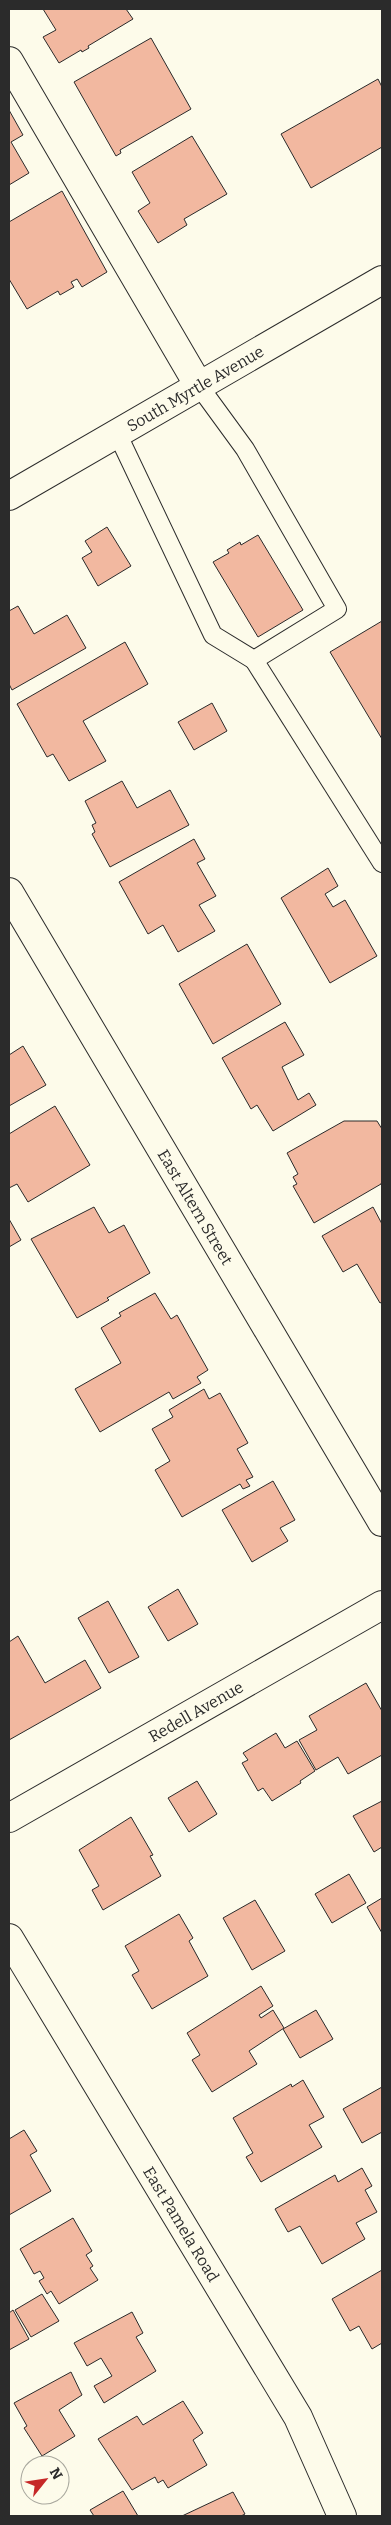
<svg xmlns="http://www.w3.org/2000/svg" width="391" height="2525" font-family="Bitter,serif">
<rect width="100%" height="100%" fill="#fdfbea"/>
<g fill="#f2b8a0" stroke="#2b2b2b">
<path d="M 43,9 L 126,9 L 133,19 L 88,46 L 89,48 L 82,52 L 81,50 L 59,63 L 43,37 L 56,30 Z"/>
<path d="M 151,38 L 191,109 L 120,150 L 121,153 L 116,156 L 74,82 Z"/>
<path d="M 378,79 L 382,87 L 382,147 L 311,188 L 281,134 Z"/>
<path d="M 9,110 L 23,135 L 11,142 L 29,173 L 9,185 Z"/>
<path d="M 192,136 L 227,194 L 184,219 L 187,225 L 158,243 L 138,211 L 150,203 L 132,172 Z"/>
<path d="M 62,191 L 107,272 L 82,287 L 77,279 L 71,282 L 74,287 L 60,295 L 58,291 L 27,309 L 9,279 L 9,222 Z"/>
<path d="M 107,527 L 131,566 L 98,586 L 82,558 L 92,552 L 85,541 Z"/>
<path d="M 258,535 L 303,610 L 258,637 L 213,562 L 229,553 L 227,550 L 240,542 L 241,545 Z"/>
<path d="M 18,606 L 34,634 L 67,615 L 86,648 L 12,690 L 9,684 L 9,611 Z"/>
<path d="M 382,621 L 382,739 L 330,652 Z"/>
<path d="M 125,642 L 148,684 L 83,721 L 106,761 L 69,781 L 53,754 L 47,757 L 17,704 Z"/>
<path d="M 212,703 L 227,731 L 194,750 L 178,722 Z"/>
<path d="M 122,781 L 137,808 L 170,790 L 189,825 L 110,867 L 92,834 L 95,832 L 92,825 L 96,823 L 85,801 Z"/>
<path d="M 194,839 L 205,859 L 197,863 L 216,896 L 199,905 L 215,931 L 178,952 L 163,925 L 148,934 L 119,882 Z"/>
<path d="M 328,868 L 338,886 L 325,894 L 333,907 L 345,900 L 377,956 L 330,983 L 281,898 Z"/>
<path d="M 247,944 L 281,1004 L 213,1044 L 179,984 Z"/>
<path d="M 285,1022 L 304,1055 L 282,1067 L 298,1100 L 309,1093 L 316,1105 L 273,1131 L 257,1105 L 251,1109 L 222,1058 Z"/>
<path d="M 23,1046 L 46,1085 L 9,1106 L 9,1055 Z"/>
<path d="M 55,1106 L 90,1165 L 28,1202 L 17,1184 L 9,1188 L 9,1134 Z"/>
<path d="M 344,1121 L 377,1121 L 382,1129 L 382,1181 L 381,1184 L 314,1223 L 293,1186 L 297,1184 L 293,1177 L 298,1174 L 287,1153 Z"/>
<path d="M 94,1207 L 109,1233 L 124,1225 L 150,1273 L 107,1298 L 109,1300 L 77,1318 L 31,1239 Z"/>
<path d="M 373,1207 L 382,1224 L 382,1302 L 380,1303 L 357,1264 L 343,1272 L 322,1236 Z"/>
<path d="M 9,1219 L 21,1240 L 9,1247 Z"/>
<path d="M 155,1293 L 171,1319 L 177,1315 L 208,1370 L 197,1377 L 201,1383 L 173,1399 L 169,1392 L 100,1432 L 75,1389 L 121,1363 L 101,1328 L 121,1316 L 119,1313 Z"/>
<path d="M 204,1389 L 209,1399 L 220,1393 L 248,1443 L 237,1449 L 253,1477 L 246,1480 L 250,1486 L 243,1489 L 240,1484 L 182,1517 L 155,1470 L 170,1461 L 152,1429 L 173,1417 L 169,1410 Z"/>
<path d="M 273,1481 L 295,1520 L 280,1528 L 288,1541 L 252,1562 L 222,1510 Z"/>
<path d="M 178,1589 L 198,1624 L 168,1641 L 148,1607 Z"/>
<path d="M 108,1601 L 139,1657 L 109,1673 L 78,1618 Z"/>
<path d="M 18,1636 L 45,1683 L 85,1660 L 101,1688 L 9,1740 L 9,1642 Z"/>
<path d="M 366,1683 L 382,1711 L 382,1755 L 348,1774 L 338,1757 L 316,1770 L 299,1740 L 317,1730 L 309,1716 Z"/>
<path d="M 276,1733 L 285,1748 L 297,1741 L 315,1771 L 300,1781 L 301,1783 L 272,1801 L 263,1788 L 258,1791 L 242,1763 L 248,1760 L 243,1753 Z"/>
<path d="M 197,1781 L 217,1814 L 189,1832 L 168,1798 Z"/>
<path d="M 382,1801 L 382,1847 L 374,1852 L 353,1816 Z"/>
<path d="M 131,1817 L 153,1855 L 150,1856 L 161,1876 L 103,1910 L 92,1890 L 99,1886 L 79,1850 Z"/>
<path d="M 349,1874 L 366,1903 L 332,1923 L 315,1894 Z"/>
<path d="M 382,1898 L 382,1933 L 367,1907 Z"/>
<path d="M 255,1900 L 285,1951 L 252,1970 L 223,1918 Z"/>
<path d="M 179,1914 L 193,1938 L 189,1941 L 208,1976 L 152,2009 L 132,1975 L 139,1971 L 125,1946 Z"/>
<path d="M 261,1986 L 273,2006 L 259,2015 L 261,2018 L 273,2010 L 284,2028 L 249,2051 L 257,2064 L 212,2092 L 192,2060 L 200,2055 L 187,2033 Z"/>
<path d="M 316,2010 L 333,2039 L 300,2058 L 283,2029 Z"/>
<path d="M 303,2080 L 324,2117 L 309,2125 L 322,2147 L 261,2182 L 246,2157 L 253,2153 L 233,2118 L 291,2084 L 292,2087 Z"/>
<path d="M 382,2087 L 382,2132 L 362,2143 L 343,2109 Z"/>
<path d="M 24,2130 L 37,2151 L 30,2155 L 51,2191 L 9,2215 L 9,2139 Z"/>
<path d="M 362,2168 L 372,2186 L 365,2190 L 377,2212 L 356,2223 L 365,2239 L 322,2264 L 300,2226 L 288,2232 L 275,2209 L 335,2175 L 338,2182 Z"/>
<path d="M 73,2218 L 92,2251 L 86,2255 L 93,2266 L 90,2268 L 98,2280 L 59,2304 L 51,2291 L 47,2294 L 39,2281 L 44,2278 L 40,2271 L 34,2274 L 20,2249 Z"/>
<path d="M 382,2270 L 382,2343 L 372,2349 L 359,2326 L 350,2331 L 332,2299 Z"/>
<path d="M 42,2294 L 59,2321 L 31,2337 L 15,2310 Z"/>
<path d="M 13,2310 L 29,2339 L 9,2350 L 9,2313 Z"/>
<path d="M 132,2312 L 143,2333 L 136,2337 L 156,2371 L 104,2403 L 94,2386 L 112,2376 L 101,2358 L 87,2366 L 74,2343 Z"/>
<path d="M 71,2372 L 82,2395 L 59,2410 L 75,2436 L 42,2456 L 24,2428 L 27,2426 L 14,2403 Z"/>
<path d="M 183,2401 L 203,2433 L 193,2440 L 207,2465 L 168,2488 L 163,2480 L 158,2483 L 155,2477 L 132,2490 L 98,2439 L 137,2416 L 143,2425 Z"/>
<path d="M 123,2491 L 138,2516 L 94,2516 L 90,2510 Z"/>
<path d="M 233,2492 L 245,2514 L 241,2516 L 182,2516 Z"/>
</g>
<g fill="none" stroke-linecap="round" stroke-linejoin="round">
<defs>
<g id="service">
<path d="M 117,433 L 213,635 L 254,660 L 337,609 L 245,449 L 199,386"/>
<path d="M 254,660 L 382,863"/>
</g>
<g id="minor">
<path d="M 9,61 L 199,386"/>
<path id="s1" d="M 9,892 L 382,1522"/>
<path id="s2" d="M 9,1818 L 382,1605"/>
<path id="s3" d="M 9,1938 L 298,2417 L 342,2516"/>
</g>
<g id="secondary">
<path id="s4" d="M 9,496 L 382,280"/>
</g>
</defs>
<use href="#service" stroke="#2b2b2b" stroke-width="20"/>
<use href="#minor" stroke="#2b2b2b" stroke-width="30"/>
<use href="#secondary" stroke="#2b2b2b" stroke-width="30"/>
<use href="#service" stroke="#fdfbea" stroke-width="18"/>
<use href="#minor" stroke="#fdfbea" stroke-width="28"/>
<use href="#secondary" stroke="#fdfbea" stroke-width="28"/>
</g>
<g text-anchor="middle" stroke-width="4" stroke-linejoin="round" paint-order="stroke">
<g font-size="16" fill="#2b2b2b" stroke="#fdfbea">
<text dy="6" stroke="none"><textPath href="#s4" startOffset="215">South Myrtle Avenue</textPath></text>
<text dy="6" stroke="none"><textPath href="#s1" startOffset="366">East Altern Street</textPath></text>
<text dy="6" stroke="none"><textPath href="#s2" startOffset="215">Redell Avenue</textPath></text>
<text dy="6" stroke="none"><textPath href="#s3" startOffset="334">East Pamela Road</textPath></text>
</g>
</g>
<rect width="391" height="2525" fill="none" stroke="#2b2b2b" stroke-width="20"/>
<g transform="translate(45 2480) rotate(60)"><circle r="24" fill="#fdfbea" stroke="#a9a89e"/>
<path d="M0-4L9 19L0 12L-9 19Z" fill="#c62828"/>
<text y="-8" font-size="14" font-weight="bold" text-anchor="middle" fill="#2b2b2b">N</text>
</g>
</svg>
